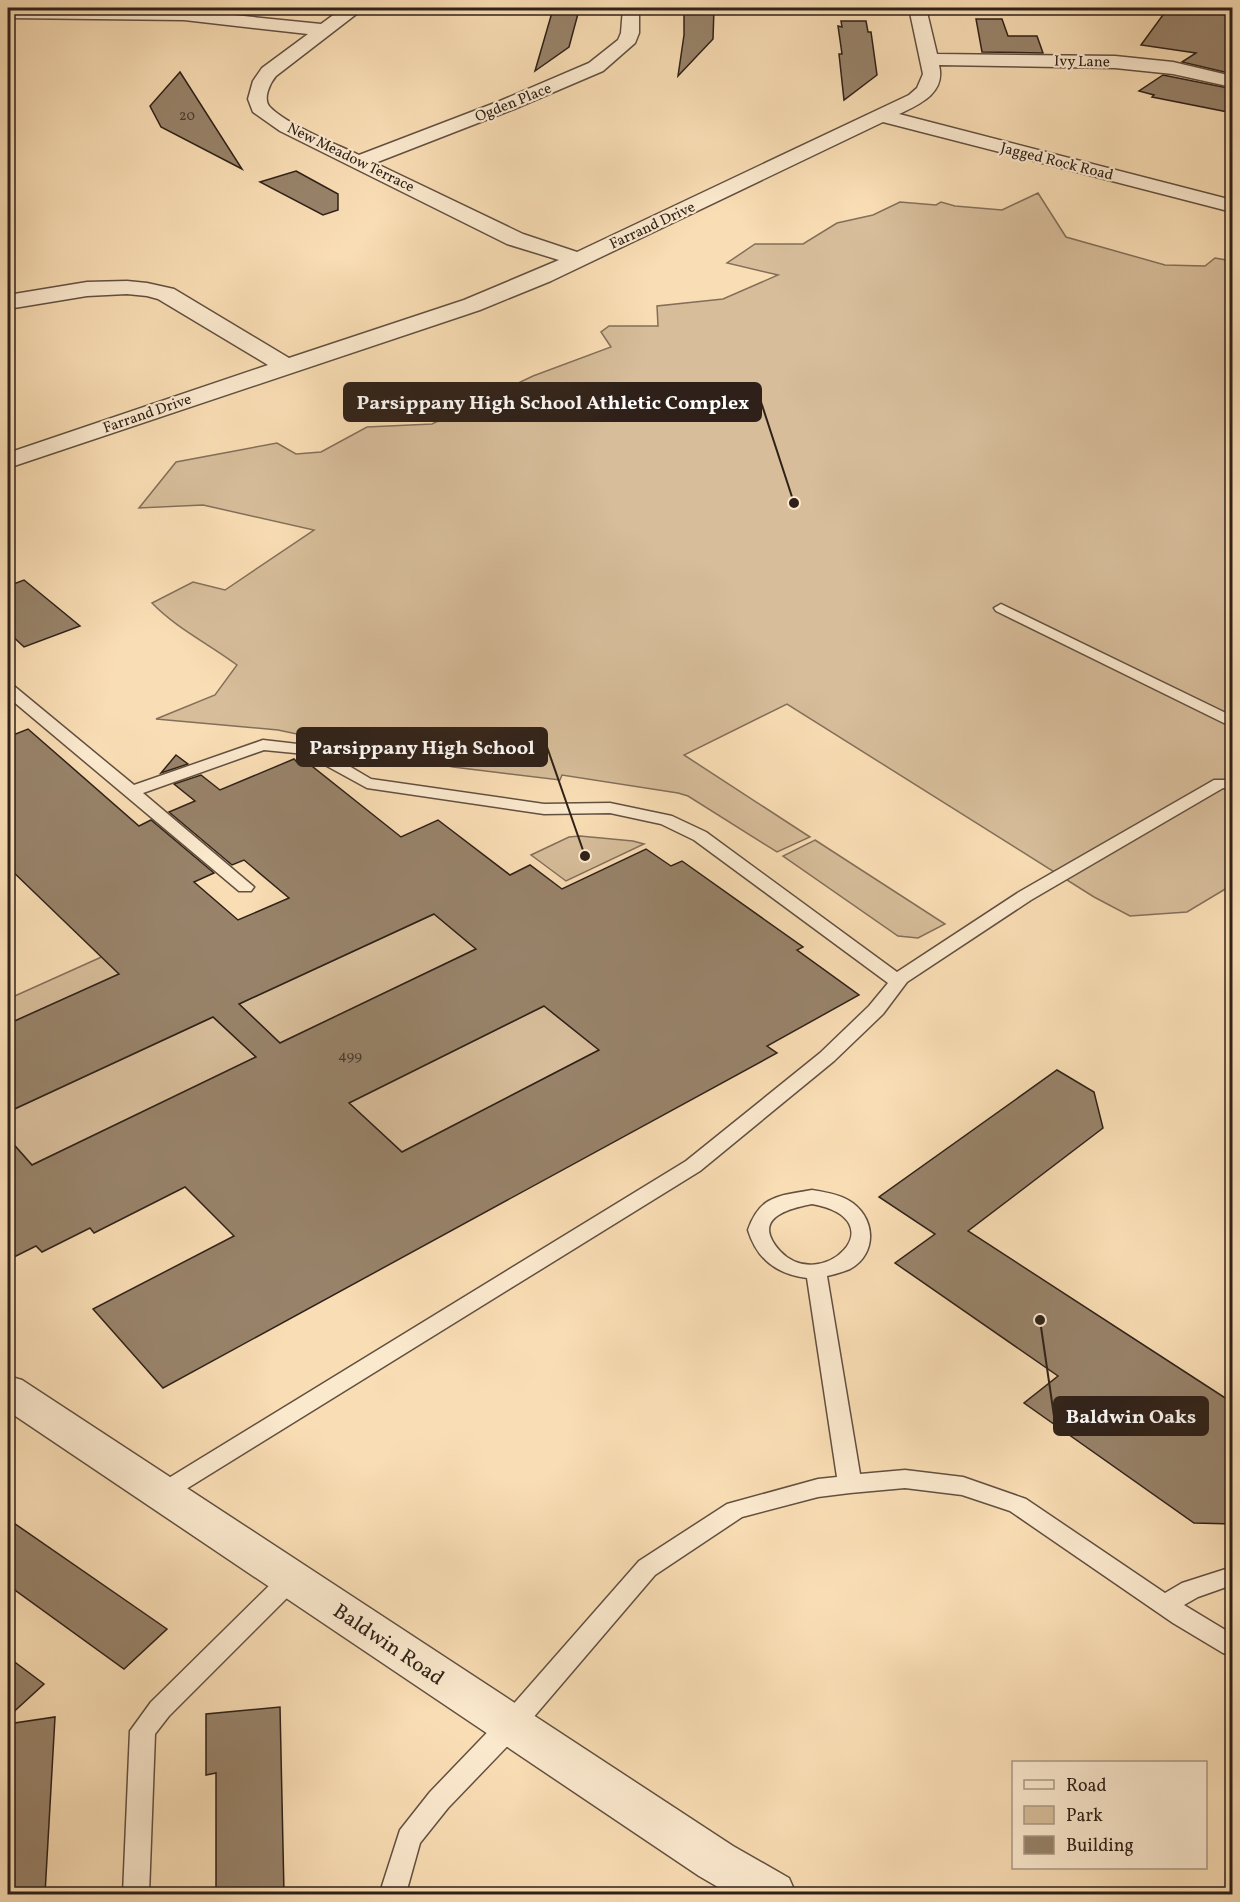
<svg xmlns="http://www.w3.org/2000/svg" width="1240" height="1902" font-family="Vollkorn,serif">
<rect width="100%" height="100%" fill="#f9ddb4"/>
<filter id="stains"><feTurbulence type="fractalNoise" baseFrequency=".00333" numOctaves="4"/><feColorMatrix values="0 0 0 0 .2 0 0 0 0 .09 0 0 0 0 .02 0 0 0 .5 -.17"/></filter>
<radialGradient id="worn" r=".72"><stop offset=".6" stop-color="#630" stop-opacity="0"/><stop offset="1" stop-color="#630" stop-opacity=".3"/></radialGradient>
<g fill="#d7bd9a" stroke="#836f5a" stroke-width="1.5">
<path d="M 1038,193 L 1066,237 L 1165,265 L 1205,266 L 1215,258 L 1232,261 L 1232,885 L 1187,912 L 1130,916 L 1094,897 L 787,704 L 684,755 L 810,837 L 777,852 L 688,796 L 678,793 L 562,775 L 560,780 L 453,767 L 278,730 L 156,719 L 215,695 L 237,665 C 209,644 176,628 152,603 L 193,582 L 225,590 L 314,530 L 203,505 L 139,508 L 176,462 L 277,443 L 296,454 L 321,452 L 367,427 L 432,424 L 533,376 L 611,347 L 601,332 L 609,326 L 658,326 L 657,306 L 723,299 L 778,275 L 727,263 L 755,244 L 803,244 L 837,223 L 873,215 L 900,202 L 936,205 L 941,202 L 955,206 L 1002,210 Z"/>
<path d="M 580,836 L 633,841 L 644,844 L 566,881 L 531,855 L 569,837 Z"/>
<path d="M 815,840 L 945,924 L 918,938 L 898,936 L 783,856 Z"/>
<path d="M 434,914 L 476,949 L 280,1043 L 239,1004 Z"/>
<path d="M 126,946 L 144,963 L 8,1024 L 8,999 Z"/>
<path d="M 544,1006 L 599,1050 L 402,1152 L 349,1103 Z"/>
<path d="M 213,1017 L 256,1057 L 32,1165 L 8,1138 L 8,1112 Z"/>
</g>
<g fill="#98836a" stroke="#2f2119" stroke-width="1.5" fill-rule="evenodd">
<path d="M 684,8 L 714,8 L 713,39 L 678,76 L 684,35 Z"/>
<path d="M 1168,8 L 1233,8 L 1233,74 L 1182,62 L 1196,53 L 1141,45 Z"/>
<path d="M 553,9 L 579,10 L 569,47 L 535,71 Z"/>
<path d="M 976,19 L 1002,19 L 1008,36 L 1037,36 L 1043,53 L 982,52 Z"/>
<path d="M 841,21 L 866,21 L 868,32 L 871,32 L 877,75 L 844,100 L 839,54 L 842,54 L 838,26 L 842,27 Z"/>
<path d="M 180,72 L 242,169 L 161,127 L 150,106 Z"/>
<path d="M 1163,75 L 1233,89 L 1233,113 L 1152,97 L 1154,95 L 1139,91 Z"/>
<path d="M 296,171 L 338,194 L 338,210 L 323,215 L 260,182 Z"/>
<path d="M 24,580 L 80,626 L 24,647 L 8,632 L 8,586 Z"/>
<path d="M 28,729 L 139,826 L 151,820 L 214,873 L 194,882 L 238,920 L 289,898 L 244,860 L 232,865 L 169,812 L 195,801 L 174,784 L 201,775 L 220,790 L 294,759 L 297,762 L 303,759 L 401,837 L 438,820 L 510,875 L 530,865 L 562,889 L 646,849 L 671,866 L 682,861 L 803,947 L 797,950 L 859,995 L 767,1046 L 777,1053 L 163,1388 L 93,1309 L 234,1236 L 185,1187 L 94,1233 L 90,1228 L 42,1252 L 36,1246 L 8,1260 L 8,1138 L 32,1165 L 256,1057 L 213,1017 L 8,1112 L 8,1024 L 119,974 L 8,867 L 8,737 ZM 434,914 L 476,949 L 280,1043 L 239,1004 ZM 544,1006 L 599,1050 L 402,1152 L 349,1103 Z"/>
<path d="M 176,755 L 188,764 L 161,773 Z"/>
<path d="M 1057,1070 L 1094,1092 L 1103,1128 L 968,1231 L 1233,1403 L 1233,1524 L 1194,1523 L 1024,1403 L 1058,1376 L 895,1263 L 935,1234 L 879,1197 Z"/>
<path d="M 8,1519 L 167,1629 L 124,1669 L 8,1585 Z"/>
<path d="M 8,1657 L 44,1684 L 8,1717 Z"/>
<path d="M 280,1707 L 284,1894 L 216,1894 L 216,1773 L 206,1775 L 206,1714 Z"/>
<path d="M 55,1717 L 45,1894 L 8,1894 L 8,1724 Z"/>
</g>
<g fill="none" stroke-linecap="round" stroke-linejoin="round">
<defs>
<g id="service">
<path d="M 1001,604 L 1232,716 L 1232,727 L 996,611 L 994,608 Z"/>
<path d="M 8,684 L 14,686 L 134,785 L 263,740 L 315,746 L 371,779 L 544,804 L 610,803 L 672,816 L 706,832 L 897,972 L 1019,892 L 1214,780 L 1232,780 L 1232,790 L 1223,788 L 1031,900 L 907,982 L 883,1014 L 834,1061 L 700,1171 L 170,1499 L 162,1502 L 154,1499 L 151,1493 L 154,1487 L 686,1161 L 820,1053 L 869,1006 L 888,983 L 694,840 L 661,824 L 610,813 L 544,814 L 367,788 L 305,754 L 264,750 L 143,793 L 254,887 L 251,891 L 239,891 L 8,697 Z"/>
<path d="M 812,1190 C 824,1192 838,1194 848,1200 C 875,1215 879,1253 850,1269 C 843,1272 835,1274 827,1276 L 860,1474 L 905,1470 L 963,1477 L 1026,1499 L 1165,1593 L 1182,1583 L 1232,1567 L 1232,1585 L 1198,1597 L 1184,1605 L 1232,1634 L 1232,1656 L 1223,1653 L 1173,1623 L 1010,1511 L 962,1495 L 905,1488 L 850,1493 L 818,1497 L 742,1517 L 655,1575 L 520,1733 L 448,1808 L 420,1843 L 408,1886 L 409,1894 L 383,1894 L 382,1886 L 400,1830 L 430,1792 L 502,1717 L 639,1561 L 727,1504 L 818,1479 L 837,1477 L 807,1278 C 776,1274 757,1259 748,1230 C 760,1195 779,1196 812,1190 ZM 812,1204 C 899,1220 821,1295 780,1251 C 751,1219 786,1209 812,1204 Z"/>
<path d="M 291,1569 L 299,1572 L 303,1579 L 299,1586 L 169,1716 L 155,1734 L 149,1894 L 123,1894 L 130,1731 L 151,1702 L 283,1572 Z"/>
</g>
<path id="minor" d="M 8,8 L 184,10 L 321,24 L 343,8 L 361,8 L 359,12 L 276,76 C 270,83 263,98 269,106 C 285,124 336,144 359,155 L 500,101 L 589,63 L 618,40 L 621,33 L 623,8 L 639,8 L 639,33 L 635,43 L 603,71 L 514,109 L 375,163 L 523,234 L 577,252 L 909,95 L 917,88 L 923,74 L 909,8 L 926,8 L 937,54 L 1115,56 L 1173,62 L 1232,76 L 1232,87 L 1173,74 L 1115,68 L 939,65 C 946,93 920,104 899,114 L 1232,200 L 1232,212 L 883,122 L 551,281 L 480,310 L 8,468 L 8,453 L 268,365 L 158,299 L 147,296 L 127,294 L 87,296 L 8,309 L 8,295 L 87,282 L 127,281 L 147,283 L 174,289 L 289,358 L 464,300 L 559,260 L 507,244 L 280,131 L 253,112 L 248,99 L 253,81 L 262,68 L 308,34 L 184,20 L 8,18 Z"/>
<path id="tertiary" d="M 8,1376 L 22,1380 L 733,1846 L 789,1878 L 796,1894 L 730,1894 L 699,1876 L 8,1411 Z"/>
</defs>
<use href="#service" stroke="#625040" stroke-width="3"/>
<use href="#minor" stroke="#625040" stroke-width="3"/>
<use href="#tertiary" stroke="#625040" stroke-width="3"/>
<use href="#service" fill="#fbe9ce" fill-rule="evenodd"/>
<use href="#minor" fill="#fbe9ce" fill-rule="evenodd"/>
<use href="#tertiary" fill="#fbe9ce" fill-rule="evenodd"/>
</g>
<g text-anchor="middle" stroke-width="4.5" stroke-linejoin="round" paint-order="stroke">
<g font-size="14" fill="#493a2d">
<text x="187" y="120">20</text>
</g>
<g font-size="15" fill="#2f2119" stroke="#fbe9ce">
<text transform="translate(1082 61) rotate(1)" y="5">Ivy Lane</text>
<text transform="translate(513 102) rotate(-22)" y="5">Ogden Place</text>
<text transform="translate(351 157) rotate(26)" y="5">New Meadow Terrace</text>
<text transform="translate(1057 161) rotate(14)" y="5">Jagged Rock Road</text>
<text transform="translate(652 225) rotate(-25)" y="5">Farrand Drive</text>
<text transform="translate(147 413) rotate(-19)" y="5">Farrand Drive</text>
</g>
<g font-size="15" fill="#493a2d">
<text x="350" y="1060">499</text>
</g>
<g font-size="21" fill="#2f2119" stroke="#fbe9ce">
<text transform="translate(389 1644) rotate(34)" y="7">Baldwin Road</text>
</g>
</g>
<path fill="none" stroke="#2f2119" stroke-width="2" d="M794 503L761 402M585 856L547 747M1040 1320L1054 1416"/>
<g fill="#2f2119" stroke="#fbe9ce" stroke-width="2">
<circle cx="794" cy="503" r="6"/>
<circle cx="585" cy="856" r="6"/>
<circle cx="1040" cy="1320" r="6"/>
</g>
<g fill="#2f2119" stroke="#2f2119" stroke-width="2">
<rect x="344" y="383" width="417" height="38" rx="6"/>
<rect x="297" y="728" width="250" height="38" rx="6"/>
<rect x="1054" y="1397" width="154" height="38" rx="6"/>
</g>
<g font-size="20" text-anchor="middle" font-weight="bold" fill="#fff">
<text x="553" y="409">Parsippany High School Athletic Complex</text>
<text x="422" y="754">Parsippany High School</text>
<text x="1131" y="1423">Baldwin Oaks</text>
</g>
<rect width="1240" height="1902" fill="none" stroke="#f9ddb4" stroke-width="30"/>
<rect x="9" y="9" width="1222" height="1884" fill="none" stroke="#2f2119" stroke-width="3"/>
<rect x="15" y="15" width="1210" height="1872" fill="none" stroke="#2f2119" stroke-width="1.5"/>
<rect x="1012" y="1761" width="195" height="108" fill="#fbe9ce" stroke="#a99986" stroke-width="1.5"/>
<rect x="1024" y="1780" width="30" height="9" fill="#fbe9ce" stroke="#a99986" stroke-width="1.5"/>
<text x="1066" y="1791" font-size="18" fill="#2f2119">Road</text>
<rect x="1024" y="1806" width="30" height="18" fill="#d7bd9a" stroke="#a99986" stroke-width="1.5"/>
<text x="1066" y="1821" font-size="18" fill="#2f2119">Park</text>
<rect x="1024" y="1836" width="30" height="18" fill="#98836a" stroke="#a99986" stroke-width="1.5"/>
<text x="1066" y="1851" font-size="18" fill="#2f2119">Building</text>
<rect width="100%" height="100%" filter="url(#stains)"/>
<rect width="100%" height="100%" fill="url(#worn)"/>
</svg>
